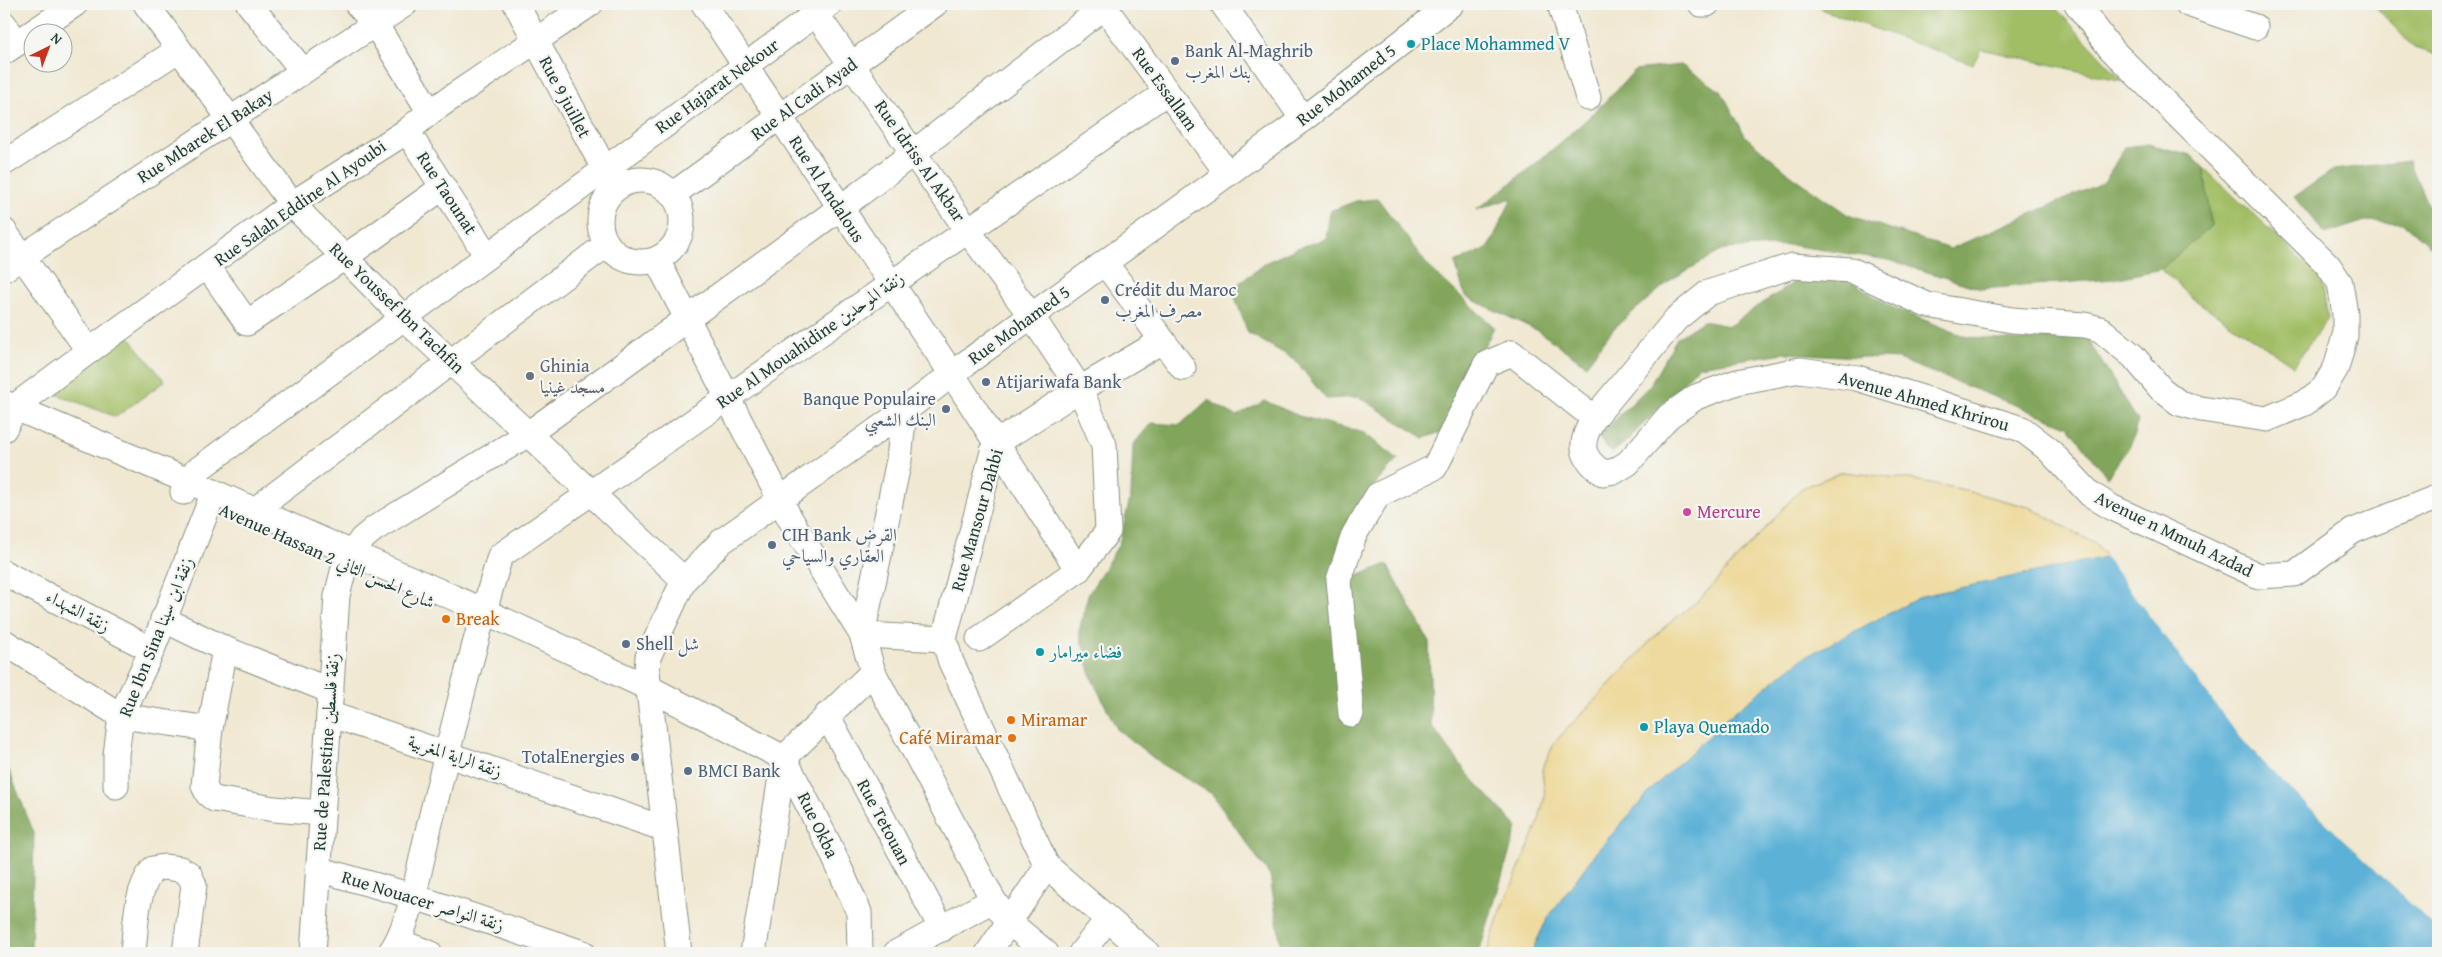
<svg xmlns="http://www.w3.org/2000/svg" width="2442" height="957" font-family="'Gentium Book Plus',Amiri,serif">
<rect width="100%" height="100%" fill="#f6f6f2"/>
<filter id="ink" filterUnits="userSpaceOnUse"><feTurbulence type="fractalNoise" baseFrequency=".02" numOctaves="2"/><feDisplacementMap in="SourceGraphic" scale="10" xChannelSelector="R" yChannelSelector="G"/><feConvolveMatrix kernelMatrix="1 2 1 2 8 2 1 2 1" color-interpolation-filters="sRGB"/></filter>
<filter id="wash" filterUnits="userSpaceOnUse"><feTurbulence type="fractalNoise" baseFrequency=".0096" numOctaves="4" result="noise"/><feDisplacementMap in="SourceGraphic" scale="20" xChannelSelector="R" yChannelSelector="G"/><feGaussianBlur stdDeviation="1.12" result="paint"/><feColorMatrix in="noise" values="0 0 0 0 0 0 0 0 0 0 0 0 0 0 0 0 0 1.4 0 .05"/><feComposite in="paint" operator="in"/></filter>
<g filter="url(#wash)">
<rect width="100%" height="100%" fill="#f0e8d1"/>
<g fill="#a2be65" stroke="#607e4c">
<path d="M 1817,4 L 2052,4 L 2123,81 L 1981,49 L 1973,64 L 1823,10 Z"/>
<path d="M 2373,4 L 2438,4 L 2438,55 L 2414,48 Z"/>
<path d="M 2204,168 L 2321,278 L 2328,318 L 2294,366 L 2192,298 L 2161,269 L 2211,226 Z"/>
<path d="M 126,333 L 165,381 L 116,417 L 43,389 Z"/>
</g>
<g fill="#81a55a" stroke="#507147">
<path d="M 1681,65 L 1721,91 L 1746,137 L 1794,177 L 1848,215 L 1950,249 L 2104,182 L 2125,147 L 2148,144 L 2191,155 L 2204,168 L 2211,226 L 2161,269 L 2114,279 L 1981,289 L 1889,260 L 1791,245 L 1725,249 L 1672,279 L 1614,328 L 1586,365 L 1538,331 L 1465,296 L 1455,263 L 1489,247 L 1512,198 L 1476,210 C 1533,167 1588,123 1635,70 Z"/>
<path d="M 2409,161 L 2428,206 L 2438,207 L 2438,253 L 2404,223 L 2365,221 L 2325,234 L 2294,197 L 2333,170 Z"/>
<path d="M 1378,199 L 1428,266 L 1494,327 L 1444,431 L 1424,438 L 1359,397 L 1326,399 L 1294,359 L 1248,333 L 1232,289 L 1265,263 L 1297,248 L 1326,239 L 1330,211 L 1356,201 Z"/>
<path d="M 1842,275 L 1889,306 L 1967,337 L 2031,341 L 2082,330 L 2138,421 L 2129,449 L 2107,477 L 2068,426 L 1898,359 L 1784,353 L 1699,366 L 1629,439 L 1612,453 L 1598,437 L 1650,385 L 1677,338 L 1703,321 L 1729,326 L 1803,276 Z"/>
<path d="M 1208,400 L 1236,416 L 1265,401 L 1299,416 L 1364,433 L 1398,459 L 1360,501 L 1347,536 L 1335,585 L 1387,564 L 1429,641 L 1431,725 L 1467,773 L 1517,827 L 1479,953 L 1282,953 L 1270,876 L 1212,794 L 1161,764 L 1117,729 L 1092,679 L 1079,632 L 1088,595 L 1119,544 L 1131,495 L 1133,445 L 1151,423 L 1180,425 Z"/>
<path d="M 4,758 L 34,833 L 31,953 L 4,953 Z"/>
</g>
<path fill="#eeda9e" stroke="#868c69" d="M 1842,472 L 1909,479 L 1956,488 L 2032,508 L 2097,545 L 2106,557 L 1922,596 L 1734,712 L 1655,786 L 1597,851 L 1547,919 L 1531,953 L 1487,953 L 1498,918 L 1537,827 L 1545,796 L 1542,769 L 1555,742 L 1661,630 L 1700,599 L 1802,488 Z"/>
<path fill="#5bb1d7" stroke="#3d7786" d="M 2106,557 L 2234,730 L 2262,762 L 2438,930 L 2438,953 L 1531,953 L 1547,919 L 1597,851 L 1655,786 L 1734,712 L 1803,658 L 1922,596 Z"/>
<path fill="#f0e8d1" d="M 2104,555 L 2108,556 L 2236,728 L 2264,760 L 2438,926 L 2438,930 L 2262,762 L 2234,730 Z"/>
</g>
<g filter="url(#ink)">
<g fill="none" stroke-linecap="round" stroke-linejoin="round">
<defs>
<g id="minor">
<path d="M 146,4 L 292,204 L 403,317 L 684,580"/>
<path d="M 249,4 L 303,71"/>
<path d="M 357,4 L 375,24 L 430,112"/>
<path d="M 516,4 L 612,183"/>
<path d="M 704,4 L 952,374 L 1078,570"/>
<path d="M 809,4 L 968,231 L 1032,317 L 1080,389 L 1104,445 L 1108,531 L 1078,570 L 979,639"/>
<path d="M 1102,4 L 1228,174"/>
<path d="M 1223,4 L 1303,119"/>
<path d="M 1560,4 L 1588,98"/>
<path d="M 1701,4 L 1707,4"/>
<path d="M 2077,4 L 2111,49 L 2328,265 L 2340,283 L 2345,314 L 2345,336 L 2336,368 L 2324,388 L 2305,403 L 2267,419 L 2201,409 L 2179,403 L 2161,389 L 2133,356 L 2100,329 L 2085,325 L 2012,320 L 1927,305 L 1851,270 L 1792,266 L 1708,293 L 1676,319 L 1594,418 C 1580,441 1578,456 1603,473 L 1615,471 L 1628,463 L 1669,416 L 1696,397 L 1737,382 L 1800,370 L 1857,378 L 2022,429 L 2048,449 L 2090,494 L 2111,507 L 2259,576 L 2294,574 L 2353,531 L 2438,497"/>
<path d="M 2188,4 L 2255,27"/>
<path d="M 4,24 L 17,43"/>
<path d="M 4,52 L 75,4"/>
<path d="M 407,131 L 487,256"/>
<path d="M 4,163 L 178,50"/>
<circle cx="641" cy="221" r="41"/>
<path d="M 672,195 L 935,4"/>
<path d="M 4,231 L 89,351"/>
<path d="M 657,260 L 789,517 L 862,635 L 873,672 L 993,900 L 1008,921 L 1046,953"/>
<path d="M 1105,263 L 1183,368"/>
<path d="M 208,267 L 247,323 L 374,237 L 443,187"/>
<path d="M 4,269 L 405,4"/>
<path d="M 4,403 L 188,481 L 484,611 L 649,688 L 784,758 L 829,845 L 859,912 L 860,953"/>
<path d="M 904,411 L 899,460 L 862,635 L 944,639"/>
<path d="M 4,429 L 18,404 L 89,351 L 292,204 L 407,131 L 430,112 L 590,4"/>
<path d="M 183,492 L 188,481 L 196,471 L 829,4"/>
<path d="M 255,510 L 607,244"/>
<path d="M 4,573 L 152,650"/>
<path d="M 163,619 L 225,649 L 331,691"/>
<path d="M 944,639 L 995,444 L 1080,389 L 1162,341"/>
<path d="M 944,639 L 951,662 L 1047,866 L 1147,953"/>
<path d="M 4,642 L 121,716 L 210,729"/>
<path d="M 225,649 L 210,729 L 204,786 L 208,794 L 214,799 L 274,809 L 322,813"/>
<path d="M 329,714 L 665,829"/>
<path d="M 1351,714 L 1339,580 L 1354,535 L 1378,495 L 1435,467 L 1486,364 L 1512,353 L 1594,418"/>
<path d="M 827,715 L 942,929"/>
<path d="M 116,786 L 116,755 L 121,716 L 152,650 L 214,492"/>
<path d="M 318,869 L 412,896 L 583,953"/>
<path d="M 399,942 L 429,953"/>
<path d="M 133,953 C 136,925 135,892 153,869 L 164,867 L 180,869 L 189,874 L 194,885 L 185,953"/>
<path d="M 313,953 L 337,596 L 345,564 L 362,539 L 374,529 L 528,434 L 858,195 L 1108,4"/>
<path d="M 390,953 C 411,925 420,863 429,827 C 451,737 473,646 500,556 L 1167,92"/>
<path d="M 679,953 L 647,672 L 648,657 L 684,580 L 721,542 L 904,411 L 969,361 L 1303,119 L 1451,4"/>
<path d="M 753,953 L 784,758 L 873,672"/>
<path d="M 896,953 L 993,900"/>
<path d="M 988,953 L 1047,866"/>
<path d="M 1081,953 L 1107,920"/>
</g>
</defs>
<use href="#minor" stroke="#889282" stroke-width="27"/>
<use href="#minor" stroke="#fff" stroke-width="25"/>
</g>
</g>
<g fill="#0f9aa8" stroke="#f6f6f2" stroke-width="2">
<circle cx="1411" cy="44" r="5"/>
<circle cx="1040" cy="652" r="5"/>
<circle cx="1644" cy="727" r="5"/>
</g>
<g fill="#5c6f8a" stroke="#f6f6f2" stroke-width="2">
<circle cx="1175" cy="61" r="5"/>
<circle cx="1105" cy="300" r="5"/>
<circle cx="986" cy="382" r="5"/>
<circle cx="946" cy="409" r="5"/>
<circle cx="772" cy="545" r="5"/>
<circle cx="626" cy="644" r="5"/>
<circle cx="635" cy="757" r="5"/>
<circle cx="688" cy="771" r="5"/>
</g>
<circle fill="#6b7280" stroke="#f6f6f2" stroke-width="2" cx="530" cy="376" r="5"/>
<circle fill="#d1479c" stroke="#f6f6f2" stroke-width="2" cx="1687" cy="512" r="5"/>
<g fill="#e8710a" stroke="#f6f6f2" stroke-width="2">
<circle cx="446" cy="619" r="5"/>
<circle cx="1011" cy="720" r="5"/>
<circle cx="1012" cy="738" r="5"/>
</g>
<g text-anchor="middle" stroke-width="4.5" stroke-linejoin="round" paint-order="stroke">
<g font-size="18" fill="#0d838f" stroke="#f6f6f2" text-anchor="start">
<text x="1421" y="50">Place Mohammed V</text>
<text x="1050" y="658">فضاء ميرامار</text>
<text x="1654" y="733">Playa Quemado</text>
</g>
<g font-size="18" fill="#4e5e75" stroke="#f6f6f2" text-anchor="start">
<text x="1185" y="57">Bank Al-Maghrib<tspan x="1185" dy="21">بنك المغرب</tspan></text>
<text x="1115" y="296">Crédit du Maroc<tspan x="1115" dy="21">مصرف المغرب</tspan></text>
<text x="996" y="388">Atijariwafa Bank</text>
<text x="936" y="405" text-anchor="end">Banque Populaire<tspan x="936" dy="21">البنك الشعبي</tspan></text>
<text x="782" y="541">CIH Bank القرض<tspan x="782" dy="21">العقاري والسياحي</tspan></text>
<text x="636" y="650">Shell شل</text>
<text x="625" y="763" text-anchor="end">TotalEnergies</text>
<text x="698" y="777">BMCI Bank</text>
</g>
<g font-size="18" fill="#1f3d34" stroke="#f6f6f2">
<text transform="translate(1346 85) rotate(-38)" y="6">Rue Mohamed 5</text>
<text transform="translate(717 86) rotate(-36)" y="6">Rue Hajarat Nekour</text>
<text transform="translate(1165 89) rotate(54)" y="6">Rue Essallam</text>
<text transform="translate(565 97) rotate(62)" y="6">Rue 9 juillet</text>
<text transform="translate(804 99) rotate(-36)" y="6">Rue Al Cadi Ayad</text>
<text transform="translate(205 136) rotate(-33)" y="6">Rue Mbarek El Bakay</text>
<text transform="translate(920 161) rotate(55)" y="6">Rue Idriss Al Akbar</text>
<text transform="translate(827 189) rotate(57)" y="6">Rue Al Andalous</text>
<text transform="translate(447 193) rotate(57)" y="6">Rue Taounat</text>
<text transform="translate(300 203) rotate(-35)" y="6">Rue Salah Eddine Al Ayoubi</text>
<text transform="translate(397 308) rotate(44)" y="6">Rue Youssef Ibn Tachfin</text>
<text transform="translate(1019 325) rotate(-36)" y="6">Rue Mohamed 5</text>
<text transform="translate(810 340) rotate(-35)" y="6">Rue Al Mouahidine زنقة الموحدين</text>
<text transform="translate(1924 401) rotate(16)" y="6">Avenue Ahmed Khrirou</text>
<text transform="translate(977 520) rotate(-74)" y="6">Rue Mansour Dahbi</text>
<text transform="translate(2174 534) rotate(26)" y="6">Avenue n Mmuh Azdad</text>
<text transform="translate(327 556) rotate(24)" y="6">Avenue Hassan 2 شارع الحسن الثاني</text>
<text transform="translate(78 611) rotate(28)" y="6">زنقة الشهداء</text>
<text transform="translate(156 637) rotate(-68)" y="6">Rue Ibn Sina زنقة ابن سينا</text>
<text transform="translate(326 752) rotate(-86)" y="6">Rue de Palestine زنقة فلسطين</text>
<text transform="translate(455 756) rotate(19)" y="6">زنقة الراية المغربية</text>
<text transform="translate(884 822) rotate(62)" y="6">Rue Tetouan</text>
<text transform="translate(818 825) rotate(64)" y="6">Rue Okba</text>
<text transform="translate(423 901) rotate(17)" y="6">Rue Nouacer زنقة النواصر</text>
</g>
<g font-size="18" fill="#5b616d" stroke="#f6f6f2" text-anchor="start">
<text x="540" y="372">Ghinia<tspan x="540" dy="21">مسجد غينيا</tspan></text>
</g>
<g font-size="18" fill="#b23c85" stroke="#f6f6f2" text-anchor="start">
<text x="1697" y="518">Mercure</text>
</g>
<g font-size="18" fill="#c56008" stroke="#f6f6f2" text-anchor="start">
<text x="456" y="625">Break</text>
<text x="1021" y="726">Miramar</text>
<text x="1002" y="744" text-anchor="end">Café Miramar</text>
</g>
</g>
<rect width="2442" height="957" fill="none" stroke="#f6f6f2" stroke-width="20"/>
<g transform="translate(48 48) rotate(42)"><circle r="24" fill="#f6f6f2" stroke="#a0aca6"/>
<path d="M0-4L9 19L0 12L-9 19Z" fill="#c8321e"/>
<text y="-8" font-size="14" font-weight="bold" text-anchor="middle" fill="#1f3d34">N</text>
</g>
</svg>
